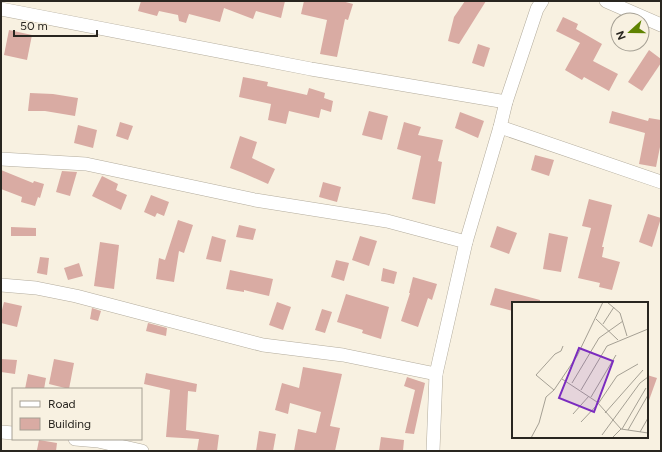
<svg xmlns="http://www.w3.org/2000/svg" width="662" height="452" font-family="Figtree,sans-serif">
<rect width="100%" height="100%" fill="#f8f1e1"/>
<g fill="#d9aba3">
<path d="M 141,1 L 285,1 L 281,18 L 256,11 L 253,19 L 224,8 L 220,22 L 189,14 L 186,23 L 179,21 L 178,15 L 159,11 L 157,16 L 138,11 Z"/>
<path d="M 304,1 L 342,1 L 353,4 L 348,20 L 345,19 L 337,57 L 320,54 L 327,20 L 301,14 Z"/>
<path d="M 465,1 L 486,1 L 459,44 L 448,41 L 454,17 Z"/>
<path d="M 563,17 L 578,24 L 576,29 L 602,44 L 593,61 L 618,74 L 609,91 L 584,77 L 582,80 L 565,70 L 580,43 L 556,31 Z"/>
<path d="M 9,30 L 32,35 L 27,60 L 4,55 Z"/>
<path d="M 478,44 L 490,48 L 484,67 L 472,63 Z"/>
<path d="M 649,50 L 661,59 L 661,63 L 642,91 L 628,82 Z"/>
<path d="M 243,77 L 268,82 L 267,86 L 307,95 L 309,88 L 325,93 L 324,98 L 333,101 L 331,112 L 321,109 L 319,118 L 289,111 L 286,124 L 268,120 L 271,104 L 239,97 Z"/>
<path d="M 30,93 L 53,94 L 78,98 L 75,116 L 45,111 L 28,111 Z"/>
<path d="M 369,111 L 388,116 L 382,140 L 362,135 Z"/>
<path d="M 612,111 L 648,121 L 649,118 L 661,120 L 661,142 L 656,167 L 639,164 L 645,133 L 609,123 Z"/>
<path d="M 460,112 L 484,121 L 478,138 L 455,128 Z"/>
<path d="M 120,122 L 133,126 L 128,140 L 116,136 Z"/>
<path d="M 404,122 L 421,127 L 418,135 L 443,140 L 438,161 L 442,162 L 435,204 L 412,199 L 421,156 L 397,149 Z"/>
<path d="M 78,125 L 97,130 L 93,148 L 74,143 Z"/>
<path d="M 240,136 L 257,142 L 252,158 L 275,169 L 268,184 L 243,173 L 230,168 Z"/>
<path d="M 535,155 L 554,160 L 549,176 L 531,170 Z"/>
<path d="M 1,170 L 33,183 L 34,181 L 44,184 L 40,198 L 38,197 L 35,206 L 21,202 L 22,197 L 1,189 Z"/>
<path d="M 62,171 L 77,172 L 70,196 L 56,192 Z"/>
<path d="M 102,176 L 118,184 L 116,190 L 127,195 L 121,210 L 92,196 Z"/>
<path d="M 323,182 L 341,187 L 337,202 L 319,197 Z"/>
<path d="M 151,195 L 169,202 L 164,216 L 157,213 L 155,217 L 144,212 Z"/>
<path d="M 589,199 L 612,205 L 602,247 L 604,247 L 602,257 L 620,262 L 612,290 L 599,287 L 600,283 L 578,278 L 591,228 L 582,226 Z"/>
<path d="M 648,214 L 661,218 L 652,247 L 639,242 Z"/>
<path d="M 178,220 L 193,225 L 184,253 L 179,251 L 174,282 L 156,279 L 159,258 L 165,260 Z"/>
<path d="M 239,225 L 256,229 L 253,240 L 236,237 Z"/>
<path d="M 497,226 L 517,233 L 509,254 L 490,247 Z"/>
<path d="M 11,227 L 36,228 L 36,236 L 11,236 Z"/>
<path d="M 549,233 L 568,237 L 561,272 L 543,269 Z"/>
<path d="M 212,236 L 226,240 L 221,262 L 206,259 Z"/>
<path d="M 360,236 L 377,241 L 369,266 L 352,260 Z"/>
<path d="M 100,242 L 119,245 L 114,289 L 94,286 Z"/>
<path d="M 40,257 L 49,258 L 47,275 L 37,273 Z"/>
<path d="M 336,260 L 349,263 L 344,281 L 331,277 Z"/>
<path d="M 79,263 L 83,276 L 68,280 L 64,268 Z"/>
<path d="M 383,268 L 397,272 L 394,284 L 381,281 Z"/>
<path d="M 230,270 L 273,279 L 269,296 L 244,290 L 244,292 L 226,289 Z"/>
<path d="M 413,277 L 437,284 L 432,300 L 428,298 L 418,327 L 401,321 L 410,293 L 409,293 Z"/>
<path d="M 495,288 L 540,300 L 540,303 L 513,303 L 513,311 L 490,305 Z"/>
<path d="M 346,294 L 389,307 L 381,339 L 362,333 L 363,330 L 337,322 Z"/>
<path d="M 4,302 L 22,306 L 17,327 L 1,323 L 1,314 Z"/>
<path d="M 277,302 L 291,307 L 283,330 L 269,325 Z"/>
<path d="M 92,308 L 101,311 L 98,321 L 90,319 Z"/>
<path d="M 322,309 L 332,312 L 325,333 L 315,330 Z"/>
<path d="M 148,323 L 167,328 L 166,336 L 146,331 Z"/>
<path d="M 1,359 L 17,360 L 15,374 L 1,372 Z"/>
<path d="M 54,359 L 74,363 L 69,389 L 49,384 Z"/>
<path d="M 303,367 L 342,374 L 330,426 L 340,428 L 335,451 L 294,451 L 298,429 L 316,433 L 321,412 L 290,403 L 288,414 L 275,410 L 282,383 L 299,388 Z"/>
<path d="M 146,373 L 197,384 L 196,392 L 188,391 L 186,430 L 219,435 L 217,451 L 197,451 L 199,439 L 166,437 L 170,390 L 144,384 Z"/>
<path d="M 28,374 L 46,378 L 44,389 L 25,389 Z"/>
<path d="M 647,375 L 657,378 L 648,403 L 647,403 Z"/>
<path d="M 407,377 L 425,383 L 414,434 L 405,433 L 415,390 L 404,386 Z"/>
<path d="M 259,431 L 276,434 L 273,451 L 256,451 Z"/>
<path d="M 381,437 L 404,440 L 403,451 L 379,451 Z"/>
<path d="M 39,440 L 57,443 L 56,451 L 37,450 Z"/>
</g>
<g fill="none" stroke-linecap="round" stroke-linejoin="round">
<defs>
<g id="minor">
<path d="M 606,1 L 661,25"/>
<path d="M 1,9 L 311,69 L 506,102"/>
<path d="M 500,127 L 661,182"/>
<path d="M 1,159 L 86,164 L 255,200 L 387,221 L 466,242"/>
<path d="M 1,285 L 36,288 L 76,296 L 263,345 L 343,355 L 436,374"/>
<path d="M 1,432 L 13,433"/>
<path d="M 75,439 L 98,441 L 142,451"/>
<path d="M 433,451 L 436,374 L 466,242 L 500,127 L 506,102 L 537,9 L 542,1"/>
</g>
</defs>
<use href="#minor" stroke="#b3ac9d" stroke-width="14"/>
<use href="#minor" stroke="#fff" stroke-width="13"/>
</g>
<g transform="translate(512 302)">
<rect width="136" height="136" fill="#f8f1e1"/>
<path fill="none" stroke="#a5a094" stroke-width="1" d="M 95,0 L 108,11 L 115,34M 84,17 L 106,38M 91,22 L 102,5M 50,77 L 85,100 L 109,127 L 136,131M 60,81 L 87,36 L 111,19M 42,88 L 24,73 L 43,52 L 49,49 L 51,44M 69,88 L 95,44 L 136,27M 79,95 L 104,53M 93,111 L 131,68M 61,112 L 77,94M 69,120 L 86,102 L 105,74 L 126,62M 110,127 L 134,86M 116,128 L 136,93M 128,130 L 136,116M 90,133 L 128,81 L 136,75M 19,136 L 27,121 L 34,95 L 42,88 L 65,54 L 91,0M 100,136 L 109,127"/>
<path fill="#7b2cbf" fill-opacity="0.15" stroke="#7b2cbf" stroke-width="2" d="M 67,46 L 101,59 L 82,110 L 47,96 Z"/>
<rect width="136" height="136" fill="none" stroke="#292620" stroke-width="2"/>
</g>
<rect width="662" height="452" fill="none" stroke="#292620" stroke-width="4"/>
<rect x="12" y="388" width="130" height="52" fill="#f8f1e1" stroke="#a5a094"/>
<rect x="20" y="401" width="20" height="6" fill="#ffffff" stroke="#a5a094"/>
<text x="48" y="408" font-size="12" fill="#292620">Road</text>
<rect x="20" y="418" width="20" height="12" fill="#d9aba3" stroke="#a5a094"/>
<text x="48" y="428" font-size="12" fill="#292620">Building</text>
<g transform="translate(630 32) rotate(249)"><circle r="19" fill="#f8f1e1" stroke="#a5a094"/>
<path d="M0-3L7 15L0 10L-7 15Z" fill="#5f8301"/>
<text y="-6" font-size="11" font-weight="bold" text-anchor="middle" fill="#292620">N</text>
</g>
<path d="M14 30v6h83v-6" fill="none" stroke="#292620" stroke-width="2"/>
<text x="20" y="30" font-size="12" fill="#292620" stroke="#f8f1e1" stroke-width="3" paint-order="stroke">50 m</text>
</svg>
